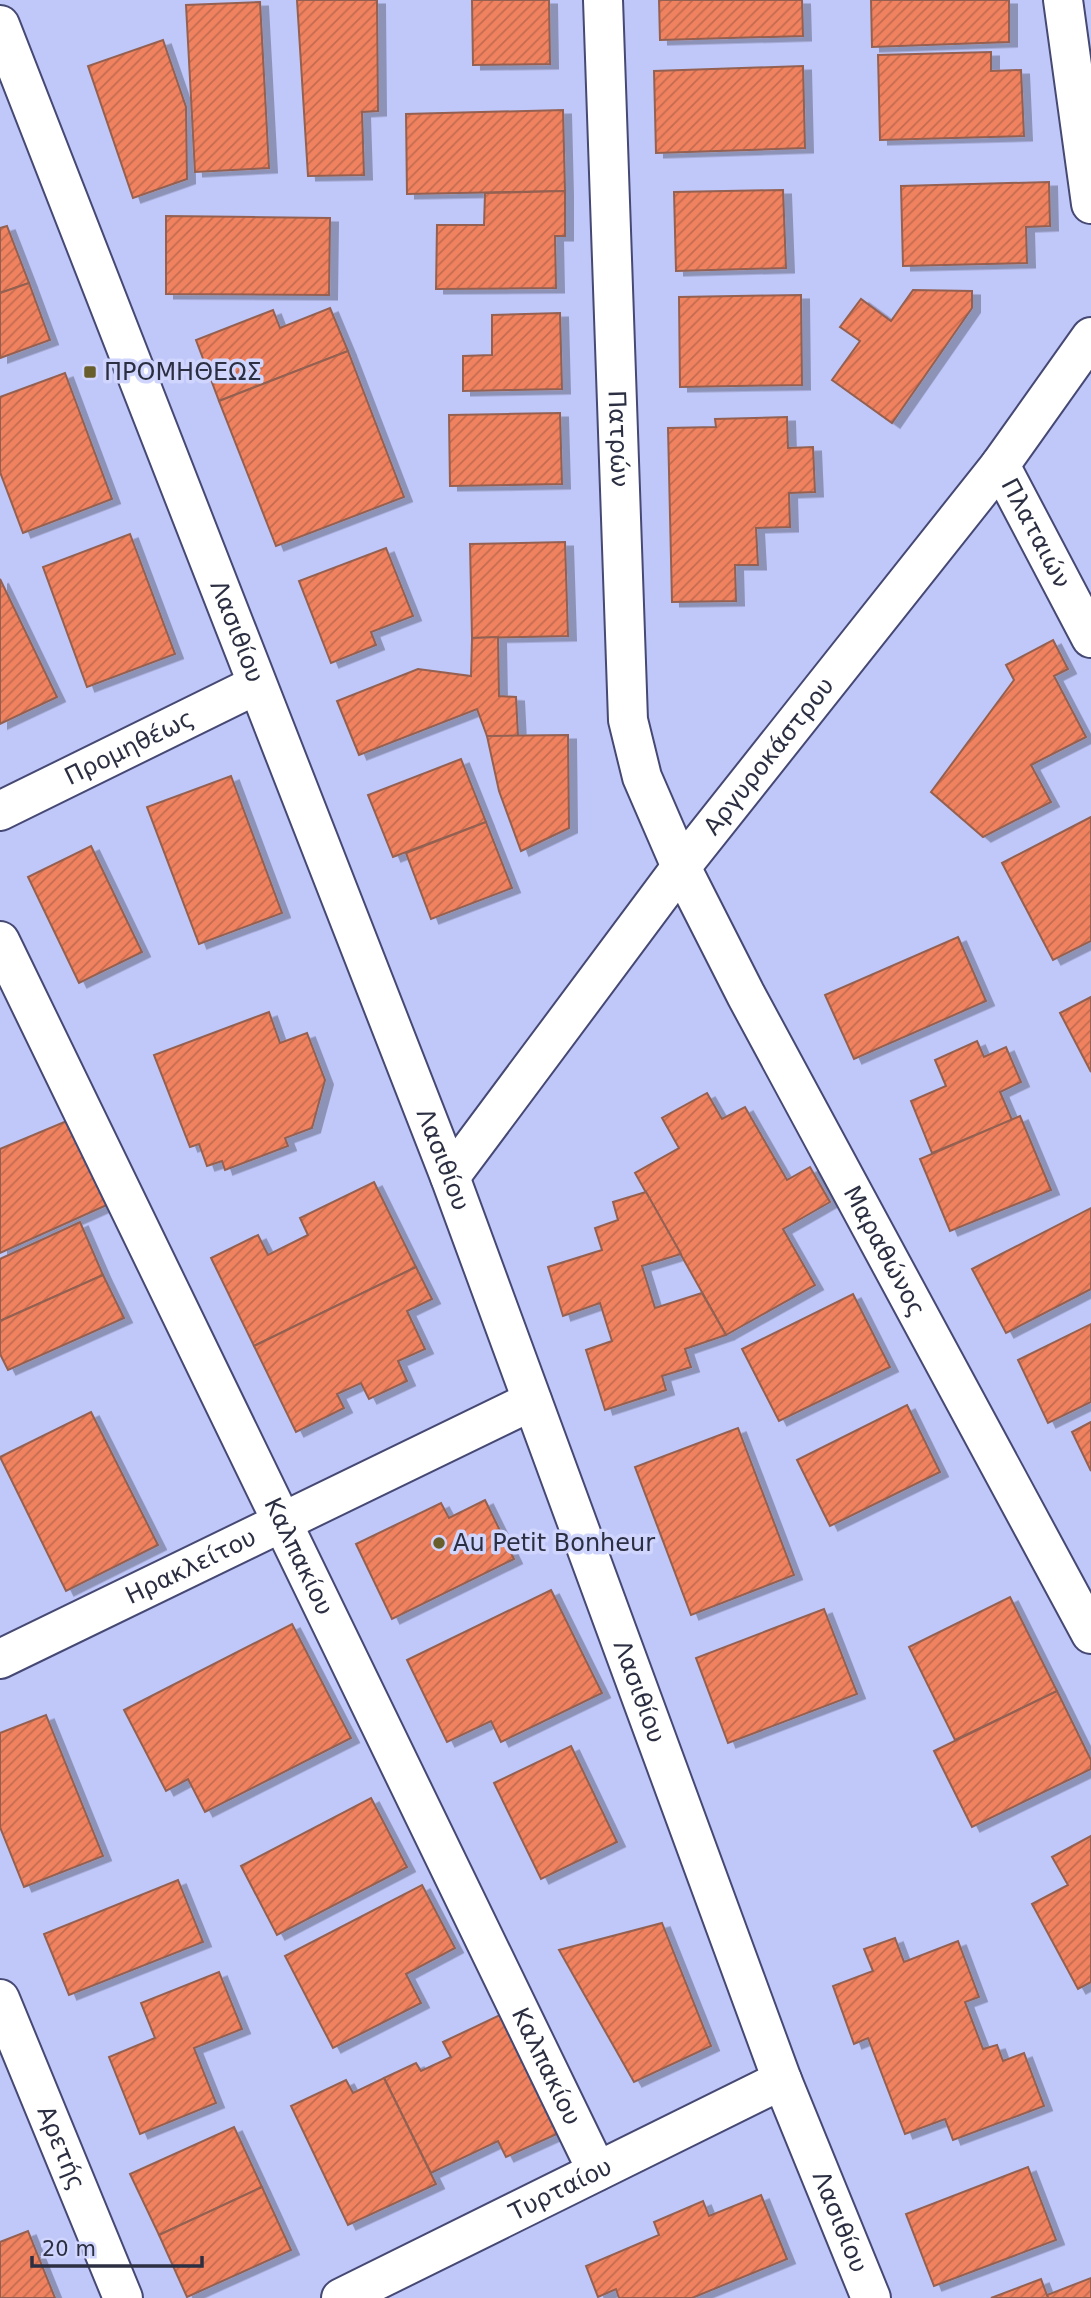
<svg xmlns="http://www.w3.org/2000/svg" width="1091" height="2298" font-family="'DejaVu Sans',sans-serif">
<defs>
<pattern id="building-hatch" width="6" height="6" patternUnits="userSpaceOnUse" patternTransform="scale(1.75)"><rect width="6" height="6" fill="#f0825f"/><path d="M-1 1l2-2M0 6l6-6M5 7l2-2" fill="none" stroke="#c36b50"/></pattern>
<filter id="shadow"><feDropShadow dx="8" dy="4.5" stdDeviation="0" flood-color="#0004"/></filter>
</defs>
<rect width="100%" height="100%" fill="#c0c7f9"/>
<g fill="url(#building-hatch)" stroke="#936151" stroke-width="2" filter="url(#shadow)">
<path d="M 297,0 L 377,0 L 378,111 L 362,112 L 364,175 L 308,176 Z"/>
<path d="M 472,0 L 549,0 L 550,64 L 473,65 Z"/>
<path d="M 659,0 L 802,0 L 803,36 L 660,40 Z"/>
<path d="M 871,0 L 1009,0 L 1009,42 L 872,47 Z"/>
<path d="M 260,2 L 269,168 L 195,172 L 186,5 Z"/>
<path d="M 163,40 L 186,107 L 187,179 L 133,198 L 88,66 Z"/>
<path d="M 991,52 L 991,71 L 1021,70 L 1024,136 L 880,140 L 878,55 Z"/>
<path d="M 803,66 L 805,148 L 656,153 L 654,71 Z"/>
<path d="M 563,110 L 565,191 L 407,194 L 406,114 Z"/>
<path d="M 1049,182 L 1050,226 L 1026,227 L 1027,263 L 903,266 L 901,186 Z"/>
<path d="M 783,190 L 786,268 L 676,271 L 674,192 Z"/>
<path d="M 565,191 L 565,236 L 555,236 L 556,288 L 436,289 L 437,225 L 484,225 L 485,193 Z"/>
<path d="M 166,216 L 330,218 L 329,295 L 166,294 Z"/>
<path d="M 7,226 L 29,283 L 0,293 L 0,228 Z"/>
<path d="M 29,283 L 50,340 L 0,358 L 0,293 Z"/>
<path d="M 913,290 L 972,291 L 972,308 L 892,423 L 832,380 L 860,341 L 840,327 L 861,299 L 891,321 Z"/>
<path d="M 801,295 L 802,385 L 680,387 L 679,297 Z"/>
<path d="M 330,308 L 348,351 L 219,401 L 196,340 L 273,310 L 280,328 Z"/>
<path d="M 560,313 L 562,389 L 463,391 L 463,356 L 492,355 L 492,315 Z"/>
<path d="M 348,351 L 404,497 L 276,546 L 219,401 Z"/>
<path d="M 65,373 L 112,499 L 23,533 L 0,472 L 0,397 Z"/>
<path d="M 560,413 L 562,484 L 450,486 L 449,415 Z"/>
<path d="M 787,417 L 788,448 L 813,447 L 815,492 L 789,493 L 790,527 L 756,528 L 758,565 L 735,565 L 736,601 L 672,602 L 668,428 L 716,427 L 715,419 Z"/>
<path d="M 130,534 L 175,654 L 87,687 L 43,567 Z"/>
<path d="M 565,542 L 568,636 L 472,638 L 470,544 Z"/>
<path d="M 386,548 L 413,616 L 371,632 L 376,645 L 331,663 L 299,581 Z"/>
<path d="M 0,579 L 57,697 L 0,724 Z"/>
<path d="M 498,637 L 499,696 L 516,697 L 518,736 L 487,736 L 477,709 L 359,755 L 337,701 L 418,669 L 471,676 L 472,638 Z"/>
<path d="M 1053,640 L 1068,669 L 1054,676 L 1086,737 L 1031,765 L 1051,802 L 983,837 L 931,792 L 1014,680 L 1006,665 Z"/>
<path d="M 568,735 L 569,828 L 521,851 L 499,791 L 487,736 Z"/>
<path d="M 461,759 L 486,822 L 393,857 L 368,795 Z"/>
<path d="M 231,776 L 282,913 L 199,944 L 147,807 Z"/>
<path d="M 1091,817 L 1091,941 L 1053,960 L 1002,863 Z"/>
<path d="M 486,822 L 512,888 L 431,919 L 406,853 Z"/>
<path d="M 91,846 L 142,952 L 79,983 L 28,877 Z"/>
<path d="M 958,937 L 986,1001 L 854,1059 L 825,995 Z"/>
<path d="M 1091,997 L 1091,1072 L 1060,1013 Z"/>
<path d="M 269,1012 L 280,1043 L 307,1033 L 325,1080 L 312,1128 L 285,1138 L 288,1146 L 225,1170 L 222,1161 L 207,1166 L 199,1144 L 190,1147 L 154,1055 Z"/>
<path d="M 977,1041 L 984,1057 L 1006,1047 L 1021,1082 L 1000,1092 L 1012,1120 L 932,1153 L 911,1101 L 946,1086 L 935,1060 Z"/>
<path d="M 707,1093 L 722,1119 L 745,1107 L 787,1180 L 810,1167 L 830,1202 L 783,1229 L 815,1285 L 726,1335 L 635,1173 L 679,1148 L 662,1118 Z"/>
<path d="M 1020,1116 L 1051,1190 L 950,1231 L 920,1159 Z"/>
<path d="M 69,1120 L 109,1204 L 0,1253 L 0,1149 Z"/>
<path d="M 374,1182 L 416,1267 L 254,1346 L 211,1258 L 258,1235 L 268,1255 L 308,1235 L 300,1218 Z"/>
<path d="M 646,1192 L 681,1254 L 642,1266 L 655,1308 L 702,1293 L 726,1335 L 685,1349 L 691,1367 L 662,1376 L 666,1390 L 605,1410 L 586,1350 L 612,1341 L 600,1303 L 563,1316 L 548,1267 L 602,1250 L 595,1228 L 618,1220 L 613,1202 Z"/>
<path d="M 1091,1208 L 1091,1289 L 1006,1333 L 972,1269 Z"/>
<path d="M 80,1222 L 103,1275 L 0,1321 L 0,1259 Z"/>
<path d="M 416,1267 L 432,1299 L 407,1311 L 425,1349 L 398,1361 L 407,1381 L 369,1399 L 361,1383 L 337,1394 L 344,1408 L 296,1432 L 254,1346 Z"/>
<path d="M 103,1275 L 124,1318 L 8,1370 L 0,1354 L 0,1321 Z"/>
<path d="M 853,1294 L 890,1367 L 779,1421 L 742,1349 Z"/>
<path d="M 1091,1324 L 1091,1402 L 1048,1423 L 1018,1360 Z"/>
<path d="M 907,1405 L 940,1472 L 830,1526 L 797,1460 Z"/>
<path d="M 91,1412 L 158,1545 L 66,1591 L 0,1457 Z"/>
<path d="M 1091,1422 L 1091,1471 L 1072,1432 Z"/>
<path d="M 738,1428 L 794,1575 L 691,1615 L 635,1467 Z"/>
<path d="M 485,1500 L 514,1559 L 392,1619 L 356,1544 L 441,1503 L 449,1518 Z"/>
<path d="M 551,1590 L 602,1693 L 501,1742 L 491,1721 L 447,1742 L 407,1660 Z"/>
<path d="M 1010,1597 L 1057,1691 L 955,1740 L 909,1647 Z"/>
<path d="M 824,1609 L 857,1694 L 728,1743 L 696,1658 Z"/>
<path d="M 292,1624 L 351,1738 L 205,1812 L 188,1779 L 166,1791 L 124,1710 Z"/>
<path d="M 1057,1691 L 1091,1760 L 1091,1769 L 972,1827 L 934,1751 Z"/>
<path d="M 46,1715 L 103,1856 L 24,1887 L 0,1827 L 0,1733 Z"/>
<path d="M 571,1746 L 617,1842 L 541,1879 L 494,1783 Z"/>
<path d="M 371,1798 L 407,1867 L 277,1935 L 241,1866 Z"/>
<path d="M 1091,1836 L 1091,1982 L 1078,1989 L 1032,1904 L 1068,1885 L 1052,1857 Z"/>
<path d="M 178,1880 L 203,1942 L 69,1995 L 44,1934 Z"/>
<path d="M 422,1885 L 455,1948 L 406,1974 L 421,2003 L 333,2048 L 285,1956 Z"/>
<path d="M 662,1923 L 711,2046 L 634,2082 L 559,1950 Z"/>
<path d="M 895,1938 L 904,1962 L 958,1941 L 979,1997 L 965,2002 L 983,2049 L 997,2045 L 1003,2061 L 1024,2053 L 1044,2106 L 953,2140 L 945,2119 L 905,2134 L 868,2038 L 854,2044 L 833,1986 L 873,1971 L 864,1949 Z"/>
<path d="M 219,1972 L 242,2029 L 194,2048 L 216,2103 L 140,2134 L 109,2057 L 155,2038 L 141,2003 Z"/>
<path d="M 502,2014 L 559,2133 L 506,2157 L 498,2141 L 431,2173 L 384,2078 L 416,2063 L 421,2071 L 451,2057 L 443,2042 Z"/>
<path d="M 384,2078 L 436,2184 L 348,2225 L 291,2106 L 346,2080 L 353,2093 Z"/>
<path d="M 234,2127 L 262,2187 L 159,2235 L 130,2174 Z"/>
<path d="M 1028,2167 L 1056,2240 L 934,2286 L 906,2214 Z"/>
<path d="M 262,2187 L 291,2250 L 187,2297 L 159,2235 Z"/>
<path d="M 761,2195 L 787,2259 L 692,2298 L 619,2298 L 616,2289 L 598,2297 L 586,2266 L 659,2235 L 654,2222 L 703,2201 L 709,2216 Z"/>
<path d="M 28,2231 L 55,2298 L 0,2298 L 0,2242 Z"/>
<path d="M 1091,2278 L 1091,2298 L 1048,2298 L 1047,2295 Z"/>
<path d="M 1041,2279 L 1048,2298 L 991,2298 Z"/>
</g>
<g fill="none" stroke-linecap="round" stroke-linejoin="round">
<defs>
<g id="street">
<path id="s1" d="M 603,0 L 628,720 L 642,777 L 681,867 L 746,995 L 1091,1634"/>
<path d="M 1063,0 L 1091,204"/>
<path id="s2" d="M 0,25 L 450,1177 L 782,2080 L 871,2298"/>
<path id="s3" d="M 1000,465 L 1091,638"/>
<path id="s4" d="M 0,811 L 256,685"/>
<path id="s5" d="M 0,941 L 597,2171"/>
<path id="s6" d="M 450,1177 L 681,867 L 1000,465 L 1091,337"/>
<path id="s7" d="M 0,1659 L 532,1401"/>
<path id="s8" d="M 0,1999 L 123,2298"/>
<path id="s9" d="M 341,2298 L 782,2080"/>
</g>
</defs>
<use href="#street" stroke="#454973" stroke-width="42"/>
<use href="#street" stroke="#fff" stroke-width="38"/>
</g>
<g fill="#685e2b" stroke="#cfd5fd" stroke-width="2.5">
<rect x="83" y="365" width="14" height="14" rx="3.5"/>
<circle cx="439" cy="1543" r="7"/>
</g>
<g text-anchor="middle" stroke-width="7" stroke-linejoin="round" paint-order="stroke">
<g font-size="24" fill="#2c2f42" stroke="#cfd5fd" text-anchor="start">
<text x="104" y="380">ΠΡΟΜΗΘΕΩΣ</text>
<text x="453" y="1551">Au Petit Bonheur</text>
</g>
<g font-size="24" fill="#2c2f42" stroke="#cfd5fd">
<text dy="8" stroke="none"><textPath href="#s1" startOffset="439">Πατρών</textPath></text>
<text dy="8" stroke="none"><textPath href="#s3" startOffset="77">Πλαταιών</textPath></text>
<text dy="8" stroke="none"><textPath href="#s2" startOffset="651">Λασιθίου</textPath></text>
<text dy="8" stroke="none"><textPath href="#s4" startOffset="144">Προμηθέως</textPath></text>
<text dy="8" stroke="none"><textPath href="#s6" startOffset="528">Αργυροκάστρου</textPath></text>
<text dy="8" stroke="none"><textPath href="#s2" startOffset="1218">Λασιθίου</textPath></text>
<text dy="8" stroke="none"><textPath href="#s1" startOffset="1312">Μαραθώνος</textPath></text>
<text dy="8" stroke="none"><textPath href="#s5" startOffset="684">Καλπακίου</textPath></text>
<text dy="8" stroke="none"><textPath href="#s7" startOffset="212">Ηρακλείτου</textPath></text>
<text dy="8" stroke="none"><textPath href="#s2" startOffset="1785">Λασιθίου</textPath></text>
<text dy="8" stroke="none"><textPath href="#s5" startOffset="1251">Καλπακίου</textPath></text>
<text dy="8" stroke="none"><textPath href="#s8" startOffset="161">Αρετής</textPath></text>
<text dy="8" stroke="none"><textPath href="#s9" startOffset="245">Τυρταίου</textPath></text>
<text dy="8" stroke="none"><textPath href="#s2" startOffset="2352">Λασιθίου</textPath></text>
</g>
</g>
<path d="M32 2256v10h170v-10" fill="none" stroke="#2c2f42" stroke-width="3.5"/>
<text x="42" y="2256" font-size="21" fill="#2c2f42" stroke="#cfd5fd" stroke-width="5" paint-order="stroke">20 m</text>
</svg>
